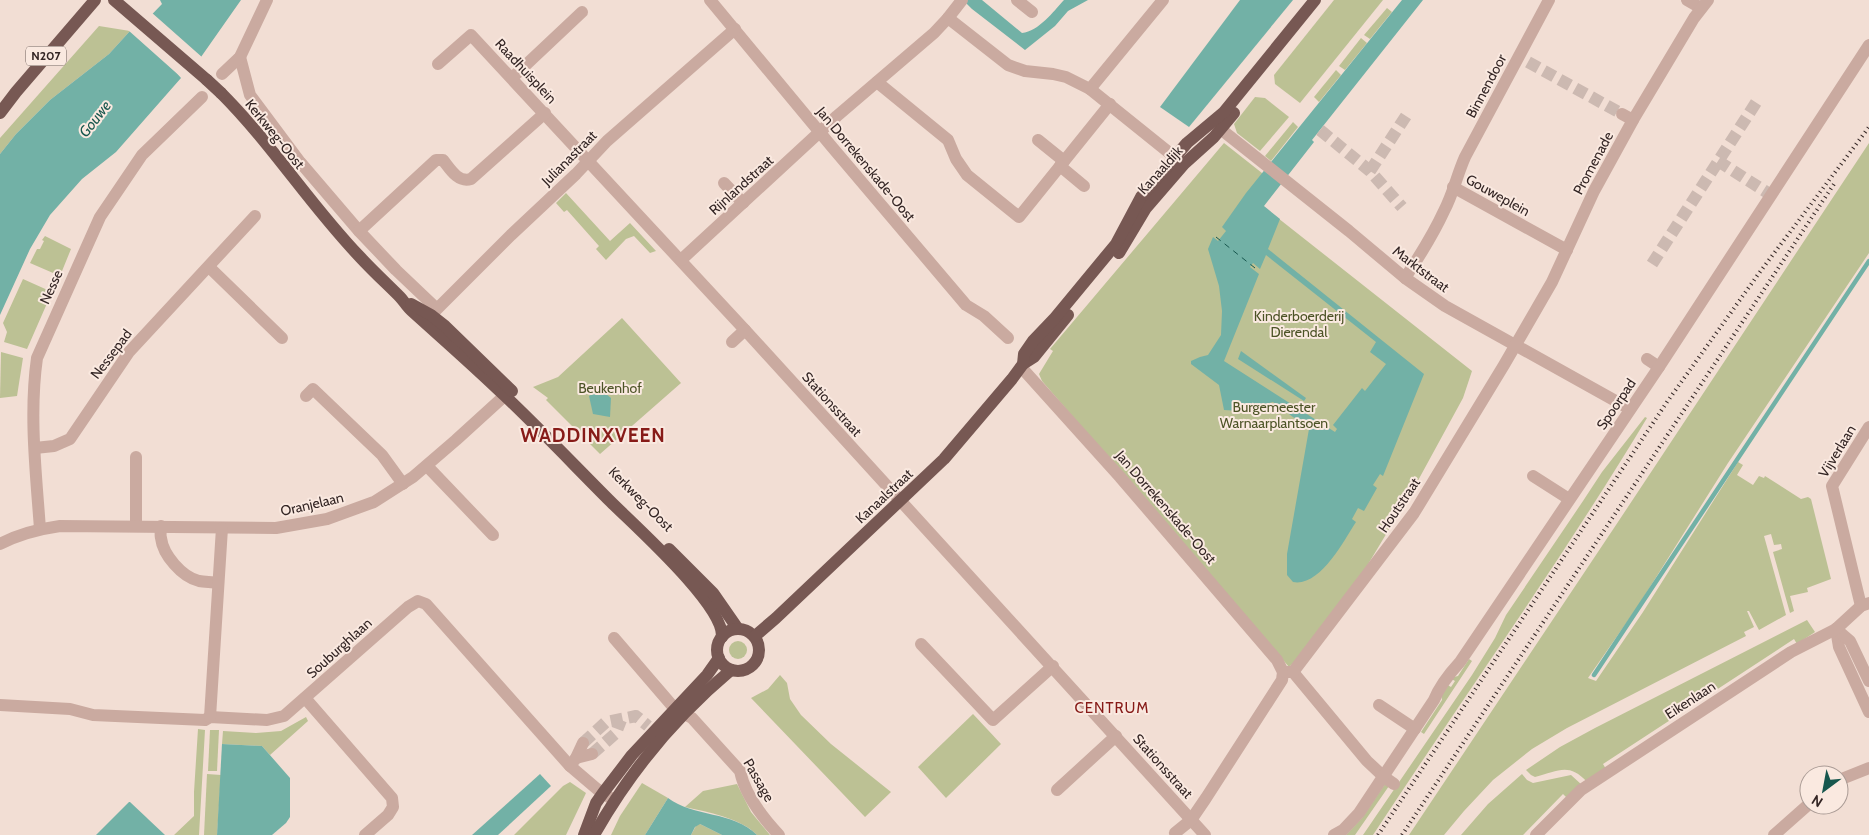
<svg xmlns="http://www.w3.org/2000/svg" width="1869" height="835" font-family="Cabin,sans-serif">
<rect width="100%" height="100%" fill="#f2ded4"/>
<g fill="#bcc194">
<path d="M 1334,0 L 1383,0 L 1300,103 L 1275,84 L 1274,75 Z"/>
<path d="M 1387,8 L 1392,12 L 1370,39 L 1364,35 Z"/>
<path d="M 99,26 L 130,31 L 109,54 L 50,100 L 16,134 L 0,154 L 0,138 Z"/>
<path d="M 1361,38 L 1367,43 L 1345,70 L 1339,66 Z"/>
<path d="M 1336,70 L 1341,75 L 1319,102 L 1314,97 Z"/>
<path d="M 1255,97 L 1265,98 L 1289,117 L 1260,151 L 1237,133 L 1234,124 Z"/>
<path d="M 1293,122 L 1298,127 L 1271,161 L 1265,156 Z"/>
<path d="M 1224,143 L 1262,173 L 1264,207 L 1472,371 L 1463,398 L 1415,486 L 1361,576 L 1296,660 L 1289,667 L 1042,381 L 1039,374 L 1053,351 L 1050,349 Z"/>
<path d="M 1869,143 L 1869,253 L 1728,463 L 1638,606 L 1588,678 L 1596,681 L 1643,612 L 1738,462 L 1743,465 L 1737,475 L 1753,485 L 1759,476 L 1764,478 L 1765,476 L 1801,499 L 1808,497 L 1811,499 L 1831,579 L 1807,588 L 1808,592 L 1790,596 L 1794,611 L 1790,613 L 1773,552 L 1782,549 L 1781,544 L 1774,545 L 1771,534 L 1764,536 L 1786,615 L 1759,630 L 1749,611 L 1747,611 L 1754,627 L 1744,632 L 1746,636 L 1567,728 L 1532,749 L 1493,780 L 1464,811 L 1444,835 L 1409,835 L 1618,522 Z"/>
<path d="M 566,193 L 610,241 L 630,223 L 656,251 L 650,253 L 634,236 L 626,239 L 606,260 L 596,249 L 599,246 L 567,210 L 564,212 L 556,203 Z"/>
<path d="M 45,236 L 71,249 L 60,276 L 30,263 L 37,249 L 40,249 L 44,241 L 42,240 Z"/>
<path d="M 23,279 L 52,292 L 27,349 L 4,342 L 7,332 L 3,323 Z"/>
<path d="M 622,318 L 681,383 L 600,454 L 546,400 L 548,398 L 533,387 L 558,377 Z"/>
<path d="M 1,352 L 23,358 L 17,396 L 0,398 Z"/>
<path d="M 1645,417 L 1647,418 C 1561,561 1464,696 1373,835 L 1363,835 L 1472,675 L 1495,638 L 1506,615 L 1583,501 L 1602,472 Z"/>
<path d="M 1807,620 L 1815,632 L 1797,644 L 1794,639 L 1603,764 L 1606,769 L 1587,782 C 1569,762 1558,771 1535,777 L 1531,775 L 1526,770 L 1560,747 L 1595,728 Z"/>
<circle cx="738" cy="650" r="9"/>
<path d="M 1469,659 L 1472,661 L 1424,734 L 1421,732 L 1442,700 L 1441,692 L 1446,684 L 1451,687 L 1455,681 L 1450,678 L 1458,676 Z"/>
<path d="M 780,675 L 787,683 L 790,699 L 801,715 L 831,744 L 891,792 L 865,817 L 751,698 L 768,689 Z"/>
<path d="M 973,714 L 1001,744 L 946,798 L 918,767 Z"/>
<path d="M 306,717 L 308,721 L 270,755 L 262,746 L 222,744 L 223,731 L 256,733 L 281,731 Z"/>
<path d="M 198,729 L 205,730 L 199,835 L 174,835 L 194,816 L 194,792 Z"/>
<path d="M 210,730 L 219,730 L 217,771 L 208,771 Z"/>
<path d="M 207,774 L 221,775 L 217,835 L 204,835 Z"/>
<path d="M 1522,774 L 1527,780 L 1533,783 L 1571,775 L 1582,785 L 1567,798 L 1563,794 L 1523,835 L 1461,835 L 1488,804 Z"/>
<path d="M 570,782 L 586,793 L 566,835 L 514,835 L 563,786 Z"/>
<path d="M 642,783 L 668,798 L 645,835 L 611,835 L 620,816 Z"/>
<path d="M 737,784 L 751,812 L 770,835 L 757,835 C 741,818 707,812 685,807 L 703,791 Z"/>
<path d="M 1385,784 L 1389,786 L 1355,835 L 1346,835 L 1362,818 Z"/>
<path d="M 697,824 L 700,824 L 722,835 L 691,835 Z"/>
</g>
<g fill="#72b1a6" fill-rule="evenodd">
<path d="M 160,0 L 241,0 L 201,57 L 195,52 L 176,72 L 181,78 L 116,152 L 82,179 L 50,215 L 30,249 L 0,315 L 0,154 L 16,134 L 50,100 L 109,54 L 130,31 L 134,33 L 162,4 Z"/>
<path d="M 963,0 L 982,0 L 1022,33 C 1039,31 1053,12 1064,0 L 1088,0 L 1068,11 L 1055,26 L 1025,50 L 972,9 Z"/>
<path d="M 1240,0 L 1293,0 L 1189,127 L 1160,107 Z"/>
<path d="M 1402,0 L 1423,0 L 1312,140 L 1314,142 L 1264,206 L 1280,219 L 1268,249 L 1424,374 L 1383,476 L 1380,474 L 1373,485 L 1377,488 L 1364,511 L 1358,508 L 1352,519 L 1356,522 C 1343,542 1320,587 1293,582 L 1287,575 L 1287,554 L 1309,429 L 1273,402 L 1241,411 L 1224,410 L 1219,385 L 1191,364 L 1191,361 L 1200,357 L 1208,355 L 1221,335 L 1222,311 L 1219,286 L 1208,249 L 1213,237 L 1218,241 L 1226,231 L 1222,227 L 1246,193 ZM 1266,255 L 1376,342 L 1370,352 L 1386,364 L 1365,391 L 1362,388 L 1333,425 L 1337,429 L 1335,432 L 1224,361 L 1259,274 L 1250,267 L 1253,263 L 1260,269 Z"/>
<path d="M 1241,351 L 1306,398 L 1304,401 L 1238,359 Z"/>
<path d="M 600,389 L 611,398 L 610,417 L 593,414 L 589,396 Z"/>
<path d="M 222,744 L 262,746 L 290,778 L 290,817 L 286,823 L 272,835 L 217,835 Z"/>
<path d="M 540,774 L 551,786 L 498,835 L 472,835 Z"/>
<path d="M 668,798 C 693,817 733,811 757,835 L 722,835 L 700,824 L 695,827 L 691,835 L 645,835 Z"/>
<path d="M 129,802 L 130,802 L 165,835 L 96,835 Z"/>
</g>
<path fill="#f2ded4" d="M 151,12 L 203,58 L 200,59 L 194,54 L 179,72 L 183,76 L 183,79 L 128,30 L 130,28 L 134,30 Z"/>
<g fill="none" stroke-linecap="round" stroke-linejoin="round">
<path stroke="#72b1a6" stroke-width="4.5" d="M 1594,675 L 1869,261"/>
<path stroke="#17574e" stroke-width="1" stroke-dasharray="6 5" stroke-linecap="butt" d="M 1216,237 L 1255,268"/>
<g stroke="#ccb9b1" stroke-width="12" stroke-dasharray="12 6" stroke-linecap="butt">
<path d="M 1528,62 L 1622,114"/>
<path d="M 1320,130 L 1370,171 L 1402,207"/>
<path d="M 1718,161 L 1771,195"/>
<path d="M 1370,171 L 1406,116"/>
<path d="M 1652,264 L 1759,98"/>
<path d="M 583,743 L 606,722 L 636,716 L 648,726"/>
<path d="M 592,754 L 616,733 L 621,720"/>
</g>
<g stroke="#caaaa0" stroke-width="12">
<path d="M 710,0 L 832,147 L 966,305 L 984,316 L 1008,338"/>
<path d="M 1017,0 L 1032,12"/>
<path d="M 1687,0 L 1701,8"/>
<path d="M 948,18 L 962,0"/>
<path d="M 240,57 L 250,95 L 300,162 L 359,231 L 396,270 L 436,308"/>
<path d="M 438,64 L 471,35 L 745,330 L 1205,835"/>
<path d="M 222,74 L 240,57 L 267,0"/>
<path d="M 512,78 L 582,12"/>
<path d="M 877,82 L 948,140 L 956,159 L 967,175 L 1019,217 L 1110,104"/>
<path d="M 1090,89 L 1163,0"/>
<path d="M 1622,114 L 1633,120"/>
<path d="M 1213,123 L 1349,231 L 1405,278 L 1445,306 L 1630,409"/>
<path d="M 1038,140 L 1064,161"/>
<path d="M 1060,166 L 1084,186"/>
<path d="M 724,183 L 743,203"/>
<path d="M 1453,187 L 1567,250"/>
<path d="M 359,231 L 436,160 L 443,160 C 450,169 458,183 471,179 L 545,113"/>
<path d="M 681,260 L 837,116 L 934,33 L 948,18 L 1008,65 L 1025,71 L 1053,74 L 1066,77 L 1090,89 L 1182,163"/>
<path d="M 209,267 L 282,338"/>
<path d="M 1405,278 C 1419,257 1433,235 1444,211 C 1453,194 1457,175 1465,157 L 1549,0"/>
<path d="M 431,315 L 511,235 L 576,174 L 607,141 L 735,29"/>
<path d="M 732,342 L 745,330"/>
<path d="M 1647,359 L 1659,367"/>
<path d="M 1021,367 L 1120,477 L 1277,660 L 1283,672 L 1282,680 L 1206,798 L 1191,820 L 1175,833 L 1176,835"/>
<path d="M 306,396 L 313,389 L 382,455 L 403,484"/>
<path d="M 35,448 L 54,446 L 70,439 L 129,352 L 255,216"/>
<path d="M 136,457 L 136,526"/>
<path d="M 427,466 L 493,535"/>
<path d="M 1533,476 L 1569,499"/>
<path d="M 161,526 C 161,530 160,535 161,538 C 163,555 182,577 199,581 C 205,582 212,582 218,583"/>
<path d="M 40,529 C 36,473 29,414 37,358 L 100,217 L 142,155 L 202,97"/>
<path d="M 0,544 C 19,534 39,529 60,526 L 276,528 L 327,519 L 374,502 L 413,477 L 456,440 L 511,390"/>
<path d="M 1861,606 L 1832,486 L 1869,427"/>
<path d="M 1836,629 L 1839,647 L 1869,712"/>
<path d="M 1836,629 L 1850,641 L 1869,681"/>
<path d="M 614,638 L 675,709 L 692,718 L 740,771 C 745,795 763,818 779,835"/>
<path d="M 921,644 L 993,720 L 1053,666"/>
<path d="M 1285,672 L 1293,672 L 1367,761 L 1384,777 L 1394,784"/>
<path d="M 1293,672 L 1414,513 L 1504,365 L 1552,282 L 1594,191 L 1633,120 L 1694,18 L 1708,0"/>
<path d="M 305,698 L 392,798 L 393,807 L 388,815 L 365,835"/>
<path d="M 0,705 L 70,709 L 93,715 L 205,720 L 210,717 L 267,720 L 284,716 L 408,607 L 418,601 L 426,604 L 570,766 L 597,789 L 612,799"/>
<path d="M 1379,705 L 1415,729"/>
<path d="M 210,717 L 222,528"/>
<path d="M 576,758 L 592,754"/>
<path d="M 570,766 L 576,758 L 583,743"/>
<path d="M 1839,780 L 1869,768"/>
<path d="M 1057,790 L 1116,736"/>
<path d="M 1334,835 L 1343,830 L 1359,813 L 1434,700 C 1440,685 1449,674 1460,662 L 1659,367 L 1869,45"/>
<path d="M 1536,835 L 1581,790 L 1791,652 L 1836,629 L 1861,606 L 1869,603"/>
<path d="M 1774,835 L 1809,804"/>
</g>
<g stroke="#775853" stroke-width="12">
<path d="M 114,0 L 207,80"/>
<path d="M 221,93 C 272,144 310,205 360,257 C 373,271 387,284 400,297 C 404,301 407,307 412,311 C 443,339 474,366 504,395 C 541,430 575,466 611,502 C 635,526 724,605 722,637"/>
<path d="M 0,113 L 16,92 L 95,0"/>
<path d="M 1119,253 L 1146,208 L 1184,164 L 1214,137 L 1234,113"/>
<path d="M 411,304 L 431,315 L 445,326 L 512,391"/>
<path d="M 1023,364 L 1034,357 L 1068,315"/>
<path d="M 669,549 L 713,593 L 738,629"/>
<circle cx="738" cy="650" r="21"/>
<path d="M 755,636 L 776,618 L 944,459 L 1012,379 L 1023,364 L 1024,354 L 1033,341 L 1054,319 L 1116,244 L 1141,197 L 1187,143 L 1224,112 L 1315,0"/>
<path d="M 584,835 L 596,803 L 603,793 L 632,755 L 707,675 L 719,658"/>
<path d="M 594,835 C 630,771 675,717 731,670"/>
</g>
<g stroke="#332524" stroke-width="4" stroke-dasharray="1 4" stroke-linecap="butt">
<path d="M 1378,835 L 1667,402 L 1757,276 L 1869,127"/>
<path d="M 1402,835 L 1834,184"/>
</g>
<path stroke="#775853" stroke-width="12" d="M 207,80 L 221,93"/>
</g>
<g text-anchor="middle" stroke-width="4" stroke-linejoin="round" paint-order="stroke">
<rect fill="#fae9e0" stroke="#6f605c" stroke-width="1" x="26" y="46.5" width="40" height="19" rx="4"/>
<g font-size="12" font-weight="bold" fill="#332524">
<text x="46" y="60">N207</text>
</g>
<g font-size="14" fill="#332524" stroke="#fae9e0">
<text transform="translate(526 71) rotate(47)" y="5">Raadhuisplein</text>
<text transform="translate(1486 86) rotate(-62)" y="5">Binnendoor</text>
<text transform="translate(275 134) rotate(51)" y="5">Kerkweg-Oost</text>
<text transform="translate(569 158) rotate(-45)" y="5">Julianastraat</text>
<text transform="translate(1593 163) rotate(-62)" y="5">Promenade</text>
<text transform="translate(866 164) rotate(50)" y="5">Jan Dorrekenskade-Oost</text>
<text transform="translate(1160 170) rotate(-48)" y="5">Kanaaldijk</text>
<text transform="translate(741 185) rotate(-42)" y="5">Rijnlandstraat</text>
<text transform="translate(1498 195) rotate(29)" y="5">Gouweplein</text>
<text transform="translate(1421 269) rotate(37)" y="5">Marktstraat</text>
<text transform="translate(51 287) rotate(-66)" y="5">Nesse</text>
<text transform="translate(111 354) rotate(-53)" y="5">Nessepad</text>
<text transform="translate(832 404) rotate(48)" y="5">Stationsstraat</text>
<text transform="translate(1616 404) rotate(-56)" y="5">Spoorpad</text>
<text transform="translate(1837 451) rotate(-59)" y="5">Vijverlaan</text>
<text transform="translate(884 496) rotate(-43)" y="5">Kanaalstraat</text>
<text transform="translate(641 499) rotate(45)" y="5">Kerkweg-Oost</text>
<text transform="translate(312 504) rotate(-13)" y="5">Oranjelaan</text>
<text transform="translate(1399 505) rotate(-56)" y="5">Houtstraat</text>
<text transform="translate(1166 507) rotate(49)" y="5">Jan Dorrekenskade-Oost</text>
<text transform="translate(339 648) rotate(-42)" y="5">Souburghlaan</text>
<text transform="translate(1690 700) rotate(-33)" y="5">Eikenlaan</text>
<text transform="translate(1163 766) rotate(48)" y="5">Stationsstraat</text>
<text transform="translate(759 780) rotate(60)" y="5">Passage</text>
</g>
<g font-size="14" fill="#4c5326" stroke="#fae9e0">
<text x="1299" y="321">Kinderboerderij<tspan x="1299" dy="16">Dierendal</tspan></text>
<text x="610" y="393">Beukenhof</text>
<text x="1274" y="412">Burgemeester<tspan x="1274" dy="16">Warnaarplantsoen</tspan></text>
</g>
<g font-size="15" font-style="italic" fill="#17574e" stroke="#fae9e0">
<text transform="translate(95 119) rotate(-52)" y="5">Gouwe</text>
</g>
<g font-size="15" letter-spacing="1" fill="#871b18" stroke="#fae9e0">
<text x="1112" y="713">CENTRUM</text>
</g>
<g font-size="19" font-weight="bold" letter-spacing="1" fill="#871b18" stroke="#fae9e0">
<text x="593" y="442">WADDINXVEEN</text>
</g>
</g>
<g transform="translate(1824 790) rotate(212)"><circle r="24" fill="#fae9e0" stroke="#aa9b95"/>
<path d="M0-4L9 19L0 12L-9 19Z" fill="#17574e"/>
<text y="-8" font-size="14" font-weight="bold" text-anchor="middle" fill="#332524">N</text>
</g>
</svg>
